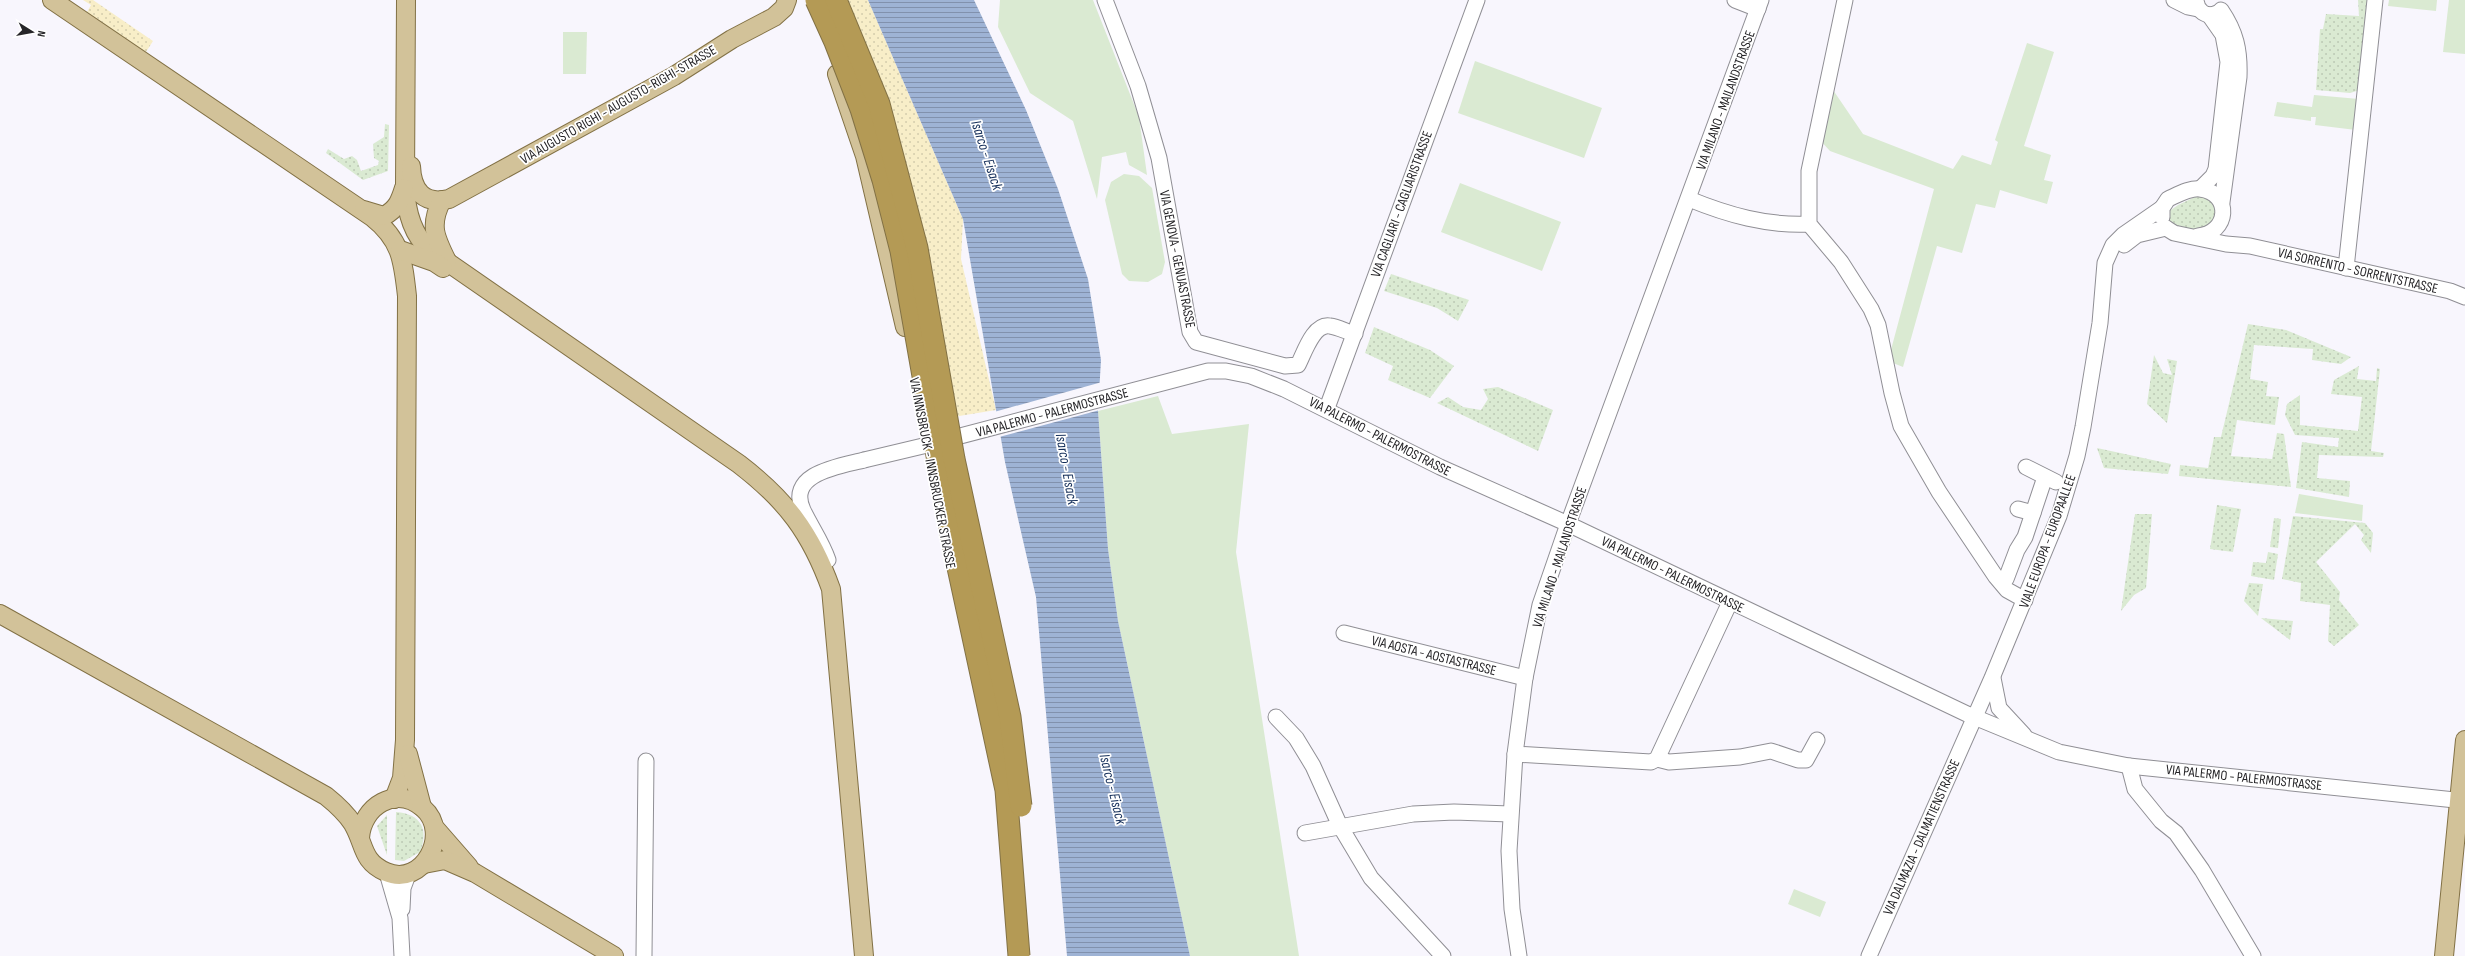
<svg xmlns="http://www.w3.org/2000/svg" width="2465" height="956" font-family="'Sofia Sans Condensed',sans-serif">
<defs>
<pattern id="grass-dots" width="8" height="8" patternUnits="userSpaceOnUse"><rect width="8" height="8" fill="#daead2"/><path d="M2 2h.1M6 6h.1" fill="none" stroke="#bbc9b4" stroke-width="1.8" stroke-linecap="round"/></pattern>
<pattern id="sand-dots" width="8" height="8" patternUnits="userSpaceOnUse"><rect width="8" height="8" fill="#f8eec8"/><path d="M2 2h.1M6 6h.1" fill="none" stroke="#d4ccac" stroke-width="1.8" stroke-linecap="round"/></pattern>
<pattern id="water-rules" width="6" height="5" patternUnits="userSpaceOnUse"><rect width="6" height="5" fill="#9eb3d5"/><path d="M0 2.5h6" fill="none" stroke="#8191ad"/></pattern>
</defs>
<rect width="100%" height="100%" fill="#f8f6fd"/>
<g fill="url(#grass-dots)">
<path d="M 2358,0 L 2369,0 L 2360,90 L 2350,93 L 2316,90 L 2320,29 L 2323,29 L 2326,14 L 2359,16 Z"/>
<path d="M 385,124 L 389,125 L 388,171 L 363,180 L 326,153 L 328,149 L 344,159 L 352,156 L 357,160 L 361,171 L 378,165 L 379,161 L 374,158 L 373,144 L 384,137 Z"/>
<path d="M 2197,196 L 2208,198 L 2216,206 L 2215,224 L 2200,233 L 2170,226 L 2168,212 L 2178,205 Z"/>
<path d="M 1391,274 L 1469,300 L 1458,321 L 1437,308 L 1384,291 Z"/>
<path d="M 2248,324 L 2286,330 L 2351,357 L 2341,364 L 2312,360 L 2313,349 L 2254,345 L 2250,379 L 2268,382 L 2266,396 L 2279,397 L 2275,425 L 2237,420 L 2231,456 L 2272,459 L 2277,433 L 2284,434 L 2291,487 L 2179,476 L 2180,465 L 2208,468 L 2214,437 L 2221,437 Z"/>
<path d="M 1374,327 L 1430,350 L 1454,366 L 1430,398 L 1388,380 L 1393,366 L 1365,353 Z"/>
<path d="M 2154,355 L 2163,373 L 2172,375 L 2167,359 L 2177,361 L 2167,423 L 2147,404 Z"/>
<path d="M 2359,366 L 2357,379 L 2376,381 L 2377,368 L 2380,369 L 2371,451 L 2384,453 L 2383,457 L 2319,455 L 2317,478 L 2350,481 L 2349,497 L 2296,488 L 2302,442 L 2338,447 L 2339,438 L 2295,435 L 2285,415 L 2287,404 L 2300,395 L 2300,425 L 2358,431 L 2362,397 L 2331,394 L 2334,380 Z"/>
<path d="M 1498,387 L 1553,410 L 1538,451 L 1437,403 L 1448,397 L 1463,407 L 1481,410 L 1488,399 L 1483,389 Z"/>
<path d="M 2097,448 L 2171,464 L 2168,474 L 2104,468 Z"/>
<path d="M 2217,505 L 2241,509 L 2233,552 L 2210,549 Z"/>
<path d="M 2135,514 L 2152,514 L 2146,588 L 2134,595 L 2121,611 Z"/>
<path d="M 2293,516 L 2365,523 L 2373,533 L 2371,553 L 2361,540 L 2364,535 L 2355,524 L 2316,562 L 2340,592 L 2339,600 L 2359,625 L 2334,646 L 2328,641 L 2330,605 L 2300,601 L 2301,583 L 2282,579 Z"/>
<path d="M 2274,518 L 2281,519 L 2278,548 L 2270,547 Z"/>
<path d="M 2268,552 L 2278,554 L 2274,580 L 2251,576 L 2253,562 L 2266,563 Z"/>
<path d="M 2249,583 L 2263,584 L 2258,616 L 2244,601 Z"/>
<path d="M 2261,618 L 2293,621 L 2290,640 Z"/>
<path d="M 396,812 C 421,814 429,829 420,852 L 404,861 L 395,860 Z"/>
<path d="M 387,815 L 387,855 L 377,826 Z"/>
</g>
<g fill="url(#sand-dots)">
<path d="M 83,0 L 93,0 L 153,41 L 146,52 L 87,12 L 91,5 Z"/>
<path d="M 840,0 L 868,0 L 963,219 L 961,259 L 996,410 L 953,417 Z"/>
</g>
<g fill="#daead2">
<path d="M 1000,0 L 1093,0 L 1139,117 L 1147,175 L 1129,165 L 1126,152 L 1102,157 L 1097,199 L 1073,121 L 1030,93 L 998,27 Z"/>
<path d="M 2389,0 L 2437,0 L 2436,11 L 2388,6 Z"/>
<path d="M 2449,0 L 2465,0 L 2465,54 L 2443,52 Z"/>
<path d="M 563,32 L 587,32 L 586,74 L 563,74 Z"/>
<path d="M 2027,43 L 2054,52 L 2024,146 L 2051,155 L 2044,180 L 2053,182 L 2047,204 L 2000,190 L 1995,208 L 1976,204 L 1962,253 L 1937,246 L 1903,367 L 1888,361 L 1934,189 L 1830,151 L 1818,138 L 1831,87 L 1863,134 L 1953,169 L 1962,155 L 1991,165 L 1998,142 L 1995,140 Z"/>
<path d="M 1475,61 L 1602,108 L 1584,158 L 1458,113 Z"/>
<path d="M 2314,95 L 2359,99 L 2356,130 L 2315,125 L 2316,117 L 2311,117 L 2311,121 L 2274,116 L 2277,102 L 2312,107 Z"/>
<path d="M 1124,174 L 1139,176 L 1152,188 L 1165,262 L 1162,274 L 1148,282 L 1129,281 L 1122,274 L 1105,200 L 1111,182 Z"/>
<path d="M 1460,183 L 1561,222 L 1542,271 L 1441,232 Z"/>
<path d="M 1158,396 L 1172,434 L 1249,424 L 1236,552 L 1299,956 L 1190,956 L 1118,621 L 1108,549 L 1098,411 Z"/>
<path d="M 2299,494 L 2363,505 L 2362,521 L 2295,513 Z"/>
<path d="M 1794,889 L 1826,902 L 1820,917 L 1788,904 Z"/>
</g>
<path fill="url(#water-rules)" d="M 868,0 L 974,0 L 1026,110 L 1058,189 L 1088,279 L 1101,360 L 1098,411 L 1108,549 L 1118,621 L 1190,956 L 1067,956 L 1036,597 L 1005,462 L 963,219 Z"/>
<path fill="#f8f6fd" d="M 1102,382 L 1100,410 L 999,437 L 994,412 Z"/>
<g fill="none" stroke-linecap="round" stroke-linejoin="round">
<defs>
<g id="minor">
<path d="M 1105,0 L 1138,86 L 1159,158 L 1190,332 L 1196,342 L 1285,366 L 1298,365 C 1304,354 1313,323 1330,326 C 1338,327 1347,332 1355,334"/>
<path d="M 1735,0 L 1758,9"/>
<path d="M 1845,0 L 1809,171 L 1809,224 L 1841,262 L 1871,309 L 1878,325 L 1892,393 L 1901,426 L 1939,492 L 1996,577 L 2007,590 L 2025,600"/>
<path d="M 2174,0 L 2188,7 L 2198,9"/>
<path d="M 2196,0 C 2197,11 2206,18 2217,13"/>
<path d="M 2221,10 C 2236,32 2240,50 2239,77 L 2222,202"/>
<path d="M 2200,189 L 2213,176 L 2216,169 L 2228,62 L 2223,35 L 2209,15"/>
<path d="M 1689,199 C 1728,215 1767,226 1809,224"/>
<path d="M 2162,217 L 2162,208 L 2168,199 C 2177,195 2191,187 2201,189 C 2232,194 2229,233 2198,236"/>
<path d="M 2166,228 L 2174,233 L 2226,244 L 2250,246 L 2450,291 L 2465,297"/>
<path d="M 2124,245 L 2137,235 L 2166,228"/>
<path d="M 2346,268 L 2375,0"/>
<path d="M 1327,408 L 1477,0"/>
<path d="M 945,440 L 1208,371 L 1226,371 L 1251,376 L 1284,389 L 1440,467 L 1568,524 L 1967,714 L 2059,752 L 2129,766 L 2465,801"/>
<path d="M 2026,467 L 2056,482"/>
<path d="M 2018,509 L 2033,513"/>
<path d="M 828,560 C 822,542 811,527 803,510 C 786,473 841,466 864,460"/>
<path d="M 2006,579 L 2017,550 L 2025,537 L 2045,477"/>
<path d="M 1344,633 L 1525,678"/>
<path d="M 1993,678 L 1999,708 L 2024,735"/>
<path d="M 1276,717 L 1296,738 L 1313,766 L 1340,826 L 1371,878 L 1443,956"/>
<path d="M 1515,754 L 1651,762 L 1657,759 L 1730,602"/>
<path d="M 1657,759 L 1669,762 L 1740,757 L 1771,751 L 1798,760 L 1806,760 L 1817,740"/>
<path d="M 2129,766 L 2135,789 L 2161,821 L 2176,833 L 2202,870 L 2253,956"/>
<path d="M 1305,833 L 1413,814 L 1454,812 L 1510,814"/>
<path d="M 387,873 L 400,918 L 402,956"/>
<path d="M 402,909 L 403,888 L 409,872"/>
<path d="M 644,956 L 646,761"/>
<path d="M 1519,956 L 1512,909 L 1509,851 L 1515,754 L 1525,678 L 1540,605 L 1568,524 L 1761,0"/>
<path d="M 1869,956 L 1992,678 L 2059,516 L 2077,456 L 2083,427 L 2100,323 L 2105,263 L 2113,245 L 2123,235 L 2162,208"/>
</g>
<g id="major">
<path d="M 52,0 L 372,217 C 401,240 403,260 407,296 L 405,740 L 402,778 L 394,799"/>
<path d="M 406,0 L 405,186 C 406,210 411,234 430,250 L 739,464 C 786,500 811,533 831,589 L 864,956"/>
<path d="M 837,74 L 865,156 L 905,327"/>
<path d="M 411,166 C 412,191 424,205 449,199 L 674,76 L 732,39 L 774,17 L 784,8 L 787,0"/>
<path d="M 442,200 C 429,225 435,237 447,261"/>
<path d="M 364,210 L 384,216 C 397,209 400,201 404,188"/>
<path d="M 400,250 L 434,262 L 443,268"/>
<path d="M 0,614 L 326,796 C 336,804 346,813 353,824 C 365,844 361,861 386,872 C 423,888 452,833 423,808 C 396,785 362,806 360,838"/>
<path d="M 408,754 L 422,807"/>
<path d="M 435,828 L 469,867"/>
<path d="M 424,864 L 445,860 L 475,873 L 614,956"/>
<path d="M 2444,956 L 2465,740"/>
</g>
</defs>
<use href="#minor" stroke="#908f95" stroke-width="17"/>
<use href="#major" stroke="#827145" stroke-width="20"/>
<use href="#minor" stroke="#fff" stroke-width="15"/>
<use href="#major" stroke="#d2c299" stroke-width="18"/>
<defs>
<path id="minor-bridge" d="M 864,460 L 944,441"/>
<g id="highway-bridge">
<path d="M 816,0 L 835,42 L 861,109 L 883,180 L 901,251 L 951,535 L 1006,790 L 1019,956"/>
<path d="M 836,0 L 879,104 L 917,248 L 954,459 L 1010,717 L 1021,806"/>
</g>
</defs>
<use href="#minor-bridge" stroke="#908f95" stroke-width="17" stroke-linecap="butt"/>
<use href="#highway-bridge" stroke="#827145" stroke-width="23" stroke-linecap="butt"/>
<use href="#minor-bridge" stroke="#fff" stroke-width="15"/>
<use href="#highway-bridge" stroke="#b49a55" stroke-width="21"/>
</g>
<g text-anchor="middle" stroke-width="3.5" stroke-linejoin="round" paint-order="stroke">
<g font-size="14" fill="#262528" stroke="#fff">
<text transform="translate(1725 100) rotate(-70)" y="5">VIA MILANO - MAILANDSTRASSE</text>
<text transform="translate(618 104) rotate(-30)" y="5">VIA AUGUSTO RIGHI - AUGUSTO-RIGHI-STRASSE</text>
<text transform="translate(1401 204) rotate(-70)" y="5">VIA CAGLIARI - CAGLIARISTRASSE</text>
<text transform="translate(1178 259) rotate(79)" y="5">VIA GENOVA - GENUASTRASSE</text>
<text transform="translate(2358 270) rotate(13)" y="5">VIA SORRENTO - SORRENTSTRASSE</text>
<text transform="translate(1052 412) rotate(-15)" y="5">VIA PALERMO - PALERMOSTRASSE</text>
<text transform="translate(1380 436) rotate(27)" y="5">VIA PALERMO - PALERMOSTRASSE</text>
<text transform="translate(933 473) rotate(79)" y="5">VIA INNSBRUCK - INNSBRUCKER STRASSE</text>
<text transform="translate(2047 541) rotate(-70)" y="5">VIALE EUROPA - EUROPAALLEE</text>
<text transform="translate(1559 557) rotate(-72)" y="5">VIA MILANO - MAILANDSTRASSE</text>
<text transform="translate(1673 574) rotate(26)" y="5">VIA PALERMO - PALERMOSTRASSE</text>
<text transform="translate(1434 655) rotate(14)" y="5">VIA AOSTA - AOSTASTRASSE</text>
<text transform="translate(2244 777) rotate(6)" y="5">VIA PALERMO - PALERMOSTRASSE</text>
<text transform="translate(1921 837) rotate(-66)" y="5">VIA DALMAZIA - DALMATIENSTRASSE</text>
</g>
<g font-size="15" font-style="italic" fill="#142e59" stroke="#fff">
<text transform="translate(987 155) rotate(72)" y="5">Isarco - Eisack</text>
<text transform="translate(1067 469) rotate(80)" y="5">Isarco - Eisack</text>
<text transform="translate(1113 789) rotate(76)" y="5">Isarco - Eisack</text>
</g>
</g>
<g transform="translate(32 32) rotate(101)" stroke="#ffffff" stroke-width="3" paint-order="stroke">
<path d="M0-3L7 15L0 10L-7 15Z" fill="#262528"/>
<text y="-6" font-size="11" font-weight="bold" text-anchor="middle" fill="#262528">N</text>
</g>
</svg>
